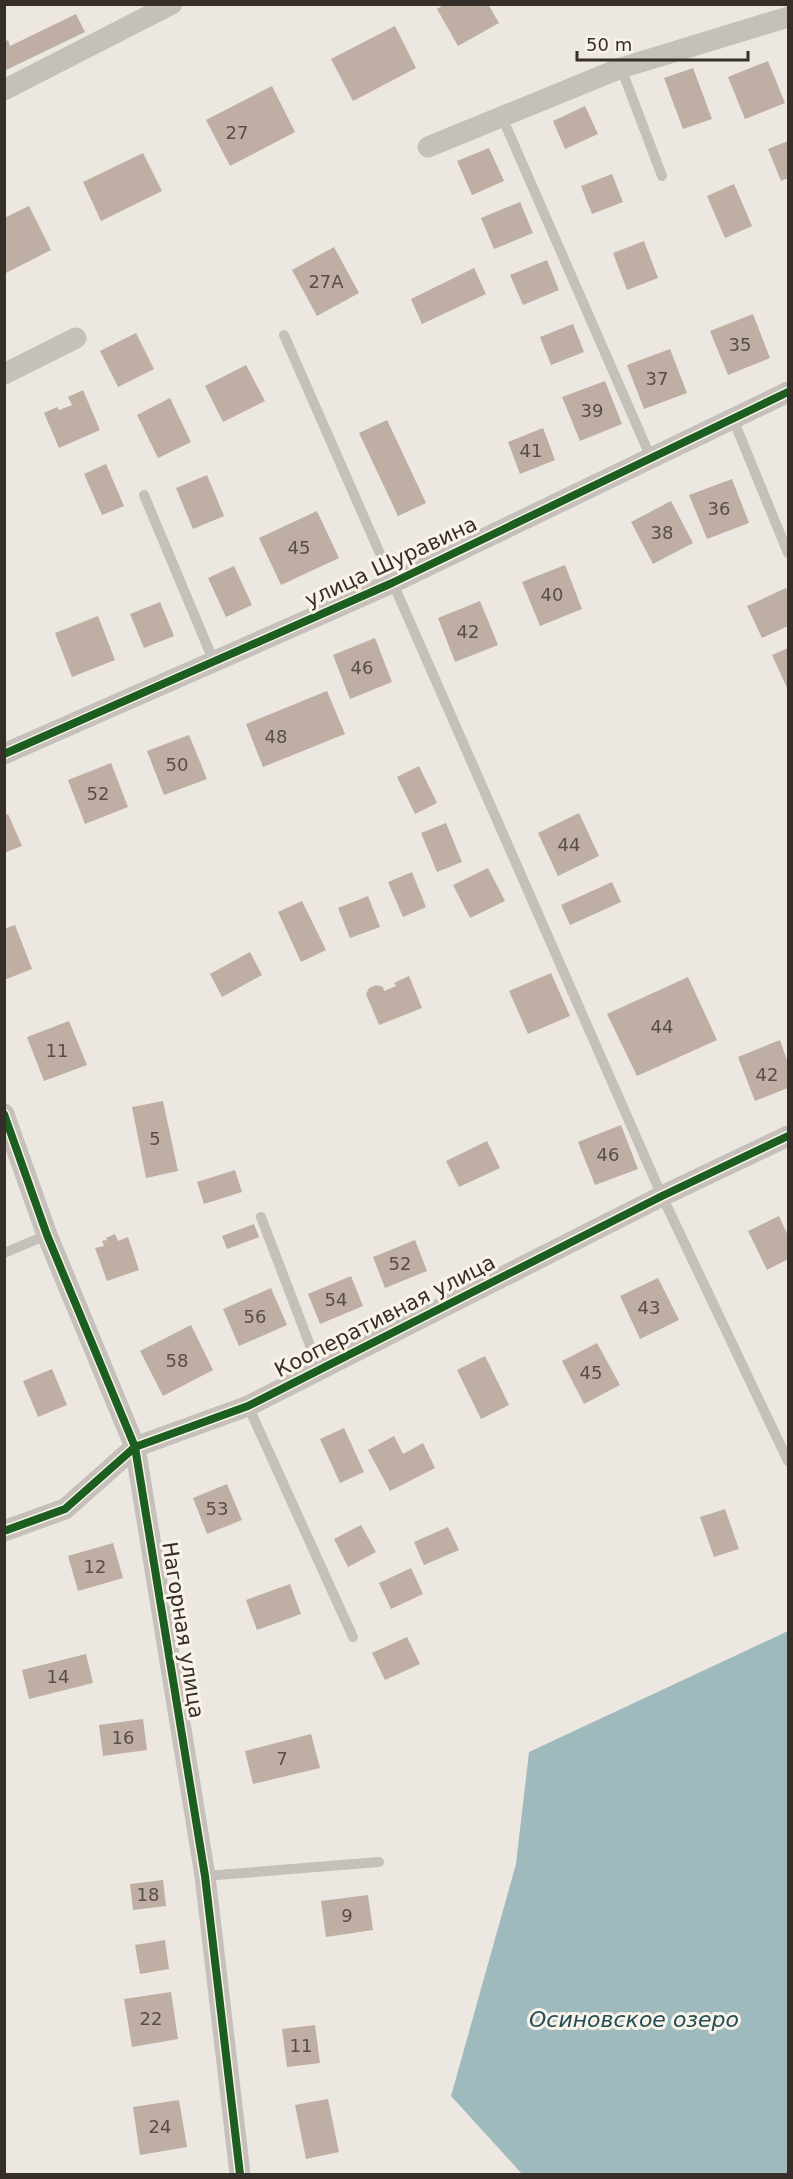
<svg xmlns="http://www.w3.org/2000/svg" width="793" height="2179" font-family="'DejaVu Sans',sans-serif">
<rect width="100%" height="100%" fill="#ece8e1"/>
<path fill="#9ebabd" d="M 788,1631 L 788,2174 L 522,2174 L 451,2096 L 516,1864 L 529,1752 Z"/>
<g fill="#bfaea3">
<path d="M 445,4 L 488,4 L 499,23 L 458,46 L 437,9 Z"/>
<path d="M 76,14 L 85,32 L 4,71 L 4,42 L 8,40 L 10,46 Z"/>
<path d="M 395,26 L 416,68 L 353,101 L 331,59 Z"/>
<path d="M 768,61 L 785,103 L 745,119 L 728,77 Z"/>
<path d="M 693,68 L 712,119 L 683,129 L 664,78 Z"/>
<path d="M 272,86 L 295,132 L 230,166 L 206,120 Z"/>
<path d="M 585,106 L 598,134 L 565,149 L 553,121 Z"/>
<path d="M 788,141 L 788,178 L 781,181 L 768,149 Z"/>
<path d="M 489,148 L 504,181 L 472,195 L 457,161 Z"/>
<path d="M 143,153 L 162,191 L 101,221 L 83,182 Z"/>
<path d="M 612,174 L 623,202 L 592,214 L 581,186 Z"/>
<path d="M 734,184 L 752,226 L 725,238 L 707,196 Z"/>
<path d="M 520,202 L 533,233 L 494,249 L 481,218 Z"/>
<path d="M 29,206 L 51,250 L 4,274 L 4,218 Z"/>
<path d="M 644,241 L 658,278 L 627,290 L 613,253 Z"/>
<path d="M 334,247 L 359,293 L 317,316 L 292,270 Z"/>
<path d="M 547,260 L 559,290 L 523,305 L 510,275 Z"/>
<path d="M 474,268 L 486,294 L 422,324 L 411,299 Z"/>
<path d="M 753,314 L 770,358 L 728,375 L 710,331 Z"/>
<path d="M 573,324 L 584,352 L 551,365 L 540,337 Z"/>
<path d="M 136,333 L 154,369 L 118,387 L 100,351 Z"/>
<path d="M 670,349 L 687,393 L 644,409 L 627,365 Z"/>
<path d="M 246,365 L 265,401 L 223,422 L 205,386 Z"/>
<path d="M 605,381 L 622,424 L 580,441 L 562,397 Z"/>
<path d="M 83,390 L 100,430 L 59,448 L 44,413 L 57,407 L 59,410 L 72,405 L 68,397 Z"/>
<path d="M 170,398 L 191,442 L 158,458 L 137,415 Z"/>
<path d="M 387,420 L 426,503 L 398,516 L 359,433 Z"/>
<path d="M 543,428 L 555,460 L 520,474 L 508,442 Z"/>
<path d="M 106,464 L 124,506 L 102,515 L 84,474 Z"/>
<path d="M 207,475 L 224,516 L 193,529 L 176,488 Z"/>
<path d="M 732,479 L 749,523 L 707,539 L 689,495 Z"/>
<path d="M 671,501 L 693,543 L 653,564 L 631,522 Z"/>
<path d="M 317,511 L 339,558 L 281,585 L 259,538 Z"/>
<path d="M 565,565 L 582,609 L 540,626 L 522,582 Z"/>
<path d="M 234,566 L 252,605 L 226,617 L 208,578 Z"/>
<path d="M 786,588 L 788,593 L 788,626 L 762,638 L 747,606 Z"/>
<path d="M 480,601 L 498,645 L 455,662 L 438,618 Z"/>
<path d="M 160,602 L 174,636 L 144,648 L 130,614 Z"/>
<path d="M 98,616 L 115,660 L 72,677 L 55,633 Z"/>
<path d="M 375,638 L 392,682 L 350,699 L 333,655 Z"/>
<path d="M 788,648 L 788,687 L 787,688 L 772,655 Z"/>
<path d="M 327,691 L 345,734 L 263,767 L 246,724 Z"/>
<path d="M 189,735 L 207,779 L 164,795 L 147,751 Z"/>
<path d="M 111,763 L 128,807 L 85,824 L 68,780 Z"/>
<path d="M 419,766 L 437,803 L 415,814 L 397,777 Z"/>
<path d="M 579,813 L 599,856 L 558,876 L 538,833 Z"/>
<path d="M 8,814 L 22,846 L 4,853 L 4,816 Z"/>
<path d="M 446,823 L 462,862 L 437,872 L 421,833 Z"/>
<path d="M 488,868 L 505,901 L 470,918 L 453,885 Z"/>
<path d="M 412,872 L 426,907 L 403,917 L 388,882 Z"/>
<path d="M 612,882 L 621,902 L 570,925 L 561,905 Z"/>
<path d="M 368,896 L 380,927 L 350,938 L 338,908 Z"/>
<path d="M 302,901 L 326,950 L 301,962 L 278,912 Z"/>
<path d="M 15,925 L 32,969 L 4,980 L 4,929 Z"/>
<path d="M 250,952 L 262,975 L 222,997 L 210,974 Z"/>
<path d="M 551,973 L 570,1016 L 528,1034 L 509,991 Z"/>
<path d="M 409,976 L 422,1008 L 379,1025 L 366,994 L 369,988 L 376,985 L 383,987 L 384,991 L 396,986 L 394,983 Z"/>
<path d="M 688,977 L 717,1040 L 637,1076 L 607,1014 Z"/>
<path d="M 69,1021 L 87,1065 L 44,1081 L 27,1037 Z"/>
<path d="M 780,1040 L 788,1063 L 788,1088 L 755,1101 L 738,1057 Z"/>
<path d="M 163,1101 L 178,1171 L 146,1178 L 132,1107 Z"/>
<path d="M 621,1125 L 638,1169 L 595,1185 L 578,1142 Z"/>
<path d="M 487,1141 L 500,1168 L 459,1187 L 446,1161 Z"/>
<path d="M 235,1170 L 242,1192 L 204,1204 L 197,1182 Z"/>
<path d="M 779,1216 L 788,1236 L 788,1259 L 767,1270 L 748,1231 Z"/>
<path d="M 254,1224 L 259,1237 L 227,1249 L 222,1236 Z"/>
<path d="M 115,1234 L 118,1241 L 128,1237 L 139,1270 L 107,1281 L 95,1248 L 104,1246 L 102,1241 L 107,1240 L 106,1238 Z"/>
<path d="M 415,1240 L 427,1271 L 385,1288 L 373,1257 Z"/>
<path d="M 351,1276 L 363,1306 L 320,1324 L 308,1294 Z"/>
<path d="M 658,1278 L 679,1320 L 640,1339 L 620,1296 Z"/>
<path d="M 271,1288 L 287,1325 L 239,1346 L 223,1309 Z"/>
<path d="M 191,1325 L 213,1370 L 163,1396 L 140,1351 Z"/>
<path d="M 597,1343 L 620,1385 L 584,1404 L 562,1361 Z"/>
<path d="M 485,1356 L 509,1405 L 481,1419 L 457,1370 Z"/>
<path d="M 52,1369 L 67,1405 L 38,1417 L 23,1381 Z"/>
<path d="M 344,1428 L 364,1472 L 340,1483 L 320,1439 Z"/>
<path d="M 394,1436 L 403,1454 L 423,1443 L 435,1468 L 390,1491 L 368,1450 Z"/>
<path d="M 227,1484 L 242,1520 L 207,1534 L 193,1498 Z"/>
<path d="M 725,1509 L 739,1549 L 714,1557 L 700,1517 Z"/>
<path d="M 361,1525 L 376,1552 L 348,1567 L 334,1539 Z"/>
<path d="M 448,1527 L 459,1550 L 424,1565 L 414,1542 Z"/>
<path d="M 113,1543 L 123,1578 L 78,1591 L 68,1556 Z"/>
<path d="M 411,1568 L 423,1594 L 391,1609 L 379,1583 Z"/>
<path d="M 290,1584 L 301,1614 L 257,1630 L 246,1600 Z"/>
<path d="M 407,1637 L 420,1664 L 385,1680 L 372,1653 Z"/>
<path d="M 86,1654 L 93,1683 L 29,1699 L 22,1670 Z"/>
<path d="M 143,1719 L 147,1750 L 103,1756 L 99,1725 Z"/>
<path d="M 311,1734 L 320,1768 L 253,1784 L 245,1751 Z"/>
<path d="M 163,1880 L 166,1906 L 133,1910 L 130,1884 Z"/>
<path d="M 368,1895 L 373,1930 L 326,1937 L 321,1901 Z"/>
<path d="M 165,1940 L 169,1969 L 140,1974 L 135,1945 Z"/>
<path d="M 171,1992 L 178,2039 L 132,2047 L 124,1999 Z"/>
<path d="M 315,2025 L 320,2063 L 287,2067 L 282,2029 Z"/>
<path d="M 328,2099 L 339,2152 L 306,2159 L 295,2105 Z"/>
<path d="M 179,2100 L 187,2147 L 140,2155 L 133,2107 Z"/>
</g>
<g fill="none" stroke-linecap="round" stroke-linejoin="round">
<g stroke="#c6c0ba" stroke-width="10">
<path d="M 621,68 L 662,176"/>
<path d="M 502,117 L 651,458"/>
<path d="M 284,335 L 662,1196 L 788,1461"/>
<path d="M 733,419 L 788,553"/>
<path d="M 144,495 L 214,662"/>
<path d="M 261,1217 L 319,1369"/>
<path d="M 4,1253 L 47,1235"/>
<path d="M 248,1406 L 353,1637"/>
<path d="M 205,1876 L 379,1862"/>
</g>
<g stroke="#c6c0ba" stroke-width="21">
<path d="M 4,90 L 172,4"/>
<path d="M 428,147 L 621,68 L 788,17"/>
<path d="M 4,374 L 76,338"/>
<path d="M 4,754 L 392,583 L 788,392"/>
<path d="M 4,1114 L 47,1235 L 135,1447 L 205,1876 L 240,2174"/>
<path d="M 4,1531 L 65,1509 L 135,1447 L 248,1406 L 662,1196 L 788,1136"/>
</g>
<defs>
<g id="cycleway">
<path d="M 4,754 L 392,583 L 788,392"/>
<path d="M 4,1114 L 47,1235 L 135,1447 L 205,1876 L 240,2174"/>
<path d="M 4,1531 L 65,1509 L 135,1447 L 248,1406 L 662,1196 L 788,1136"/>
</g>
</defs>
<use href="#cycleway" stroke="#f9f3e9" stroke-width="11"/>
<use href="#cycleway" stroke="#1b5e20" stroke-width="8"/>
</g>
<g text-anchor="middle" stroke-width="6" stroke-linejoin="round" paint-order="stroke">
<g font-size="18" fill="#584e47">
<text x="237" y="139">27</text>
<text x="326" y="288">27А</text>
<text x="740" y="351">35</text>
<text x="657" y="385">37</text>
<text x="592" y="417">39</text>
<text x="531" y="457">41</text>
<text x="719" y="515">36</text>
<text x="662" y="539">38</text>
<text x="299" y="554">45</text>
<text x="552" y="601">40</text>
<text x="468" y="638">42</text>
<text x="362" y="674">46</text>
<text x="276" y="743">48</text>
<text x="177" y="771">50</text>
<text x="98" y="800">52</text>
<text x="569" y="851">44</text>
<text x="662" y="1033">44</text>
<text x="57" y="1057">11</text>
<text x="767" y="1081">42</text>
<text x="155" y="1145">5</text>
<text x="608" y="1161">46</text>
<text x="400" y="1270">52</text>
<text x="336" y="1306">54</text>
<text x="649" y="1314">43</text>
<text x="255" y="1323">56</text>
<text x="177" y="1367">58</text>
<text x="591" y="1379">45</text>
<text x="217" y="1515">53</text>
<text x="95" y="1573">12</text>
<text x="58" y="1683">14</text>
<text x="123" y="1744">16</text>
<text x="282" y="1765">7</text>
<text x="148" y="1901">18</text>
<text x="347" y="1922">9</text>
<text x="151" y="2025">22</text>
<text x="301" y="2052">11</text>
<text x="160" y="2133">24</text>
</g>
<g font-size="21" fill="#362e28" stroke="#f9f3e9">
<text transform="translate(391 562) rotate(-25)" y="7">улица Шуравина</text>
<text transform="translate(385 1316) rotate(-27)" y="7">Кооперативная улица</text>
<text transform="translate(183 1630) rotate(81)" y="7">Нагорная улица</text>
</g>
<g font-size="22" font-style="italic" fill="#1f4e56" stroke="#f9f3e9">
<text x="634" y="2027">Осиновское озеро</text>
</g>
</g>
<rect width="793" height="2179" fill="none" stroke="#362e28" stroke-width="12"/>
<path d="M577 51v9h171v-9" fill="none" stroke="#362e28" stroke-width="3"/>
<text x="586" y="51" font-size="18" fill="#362e28" stroke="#f9f3e9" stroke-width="4.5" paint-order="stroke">50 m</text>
</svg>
